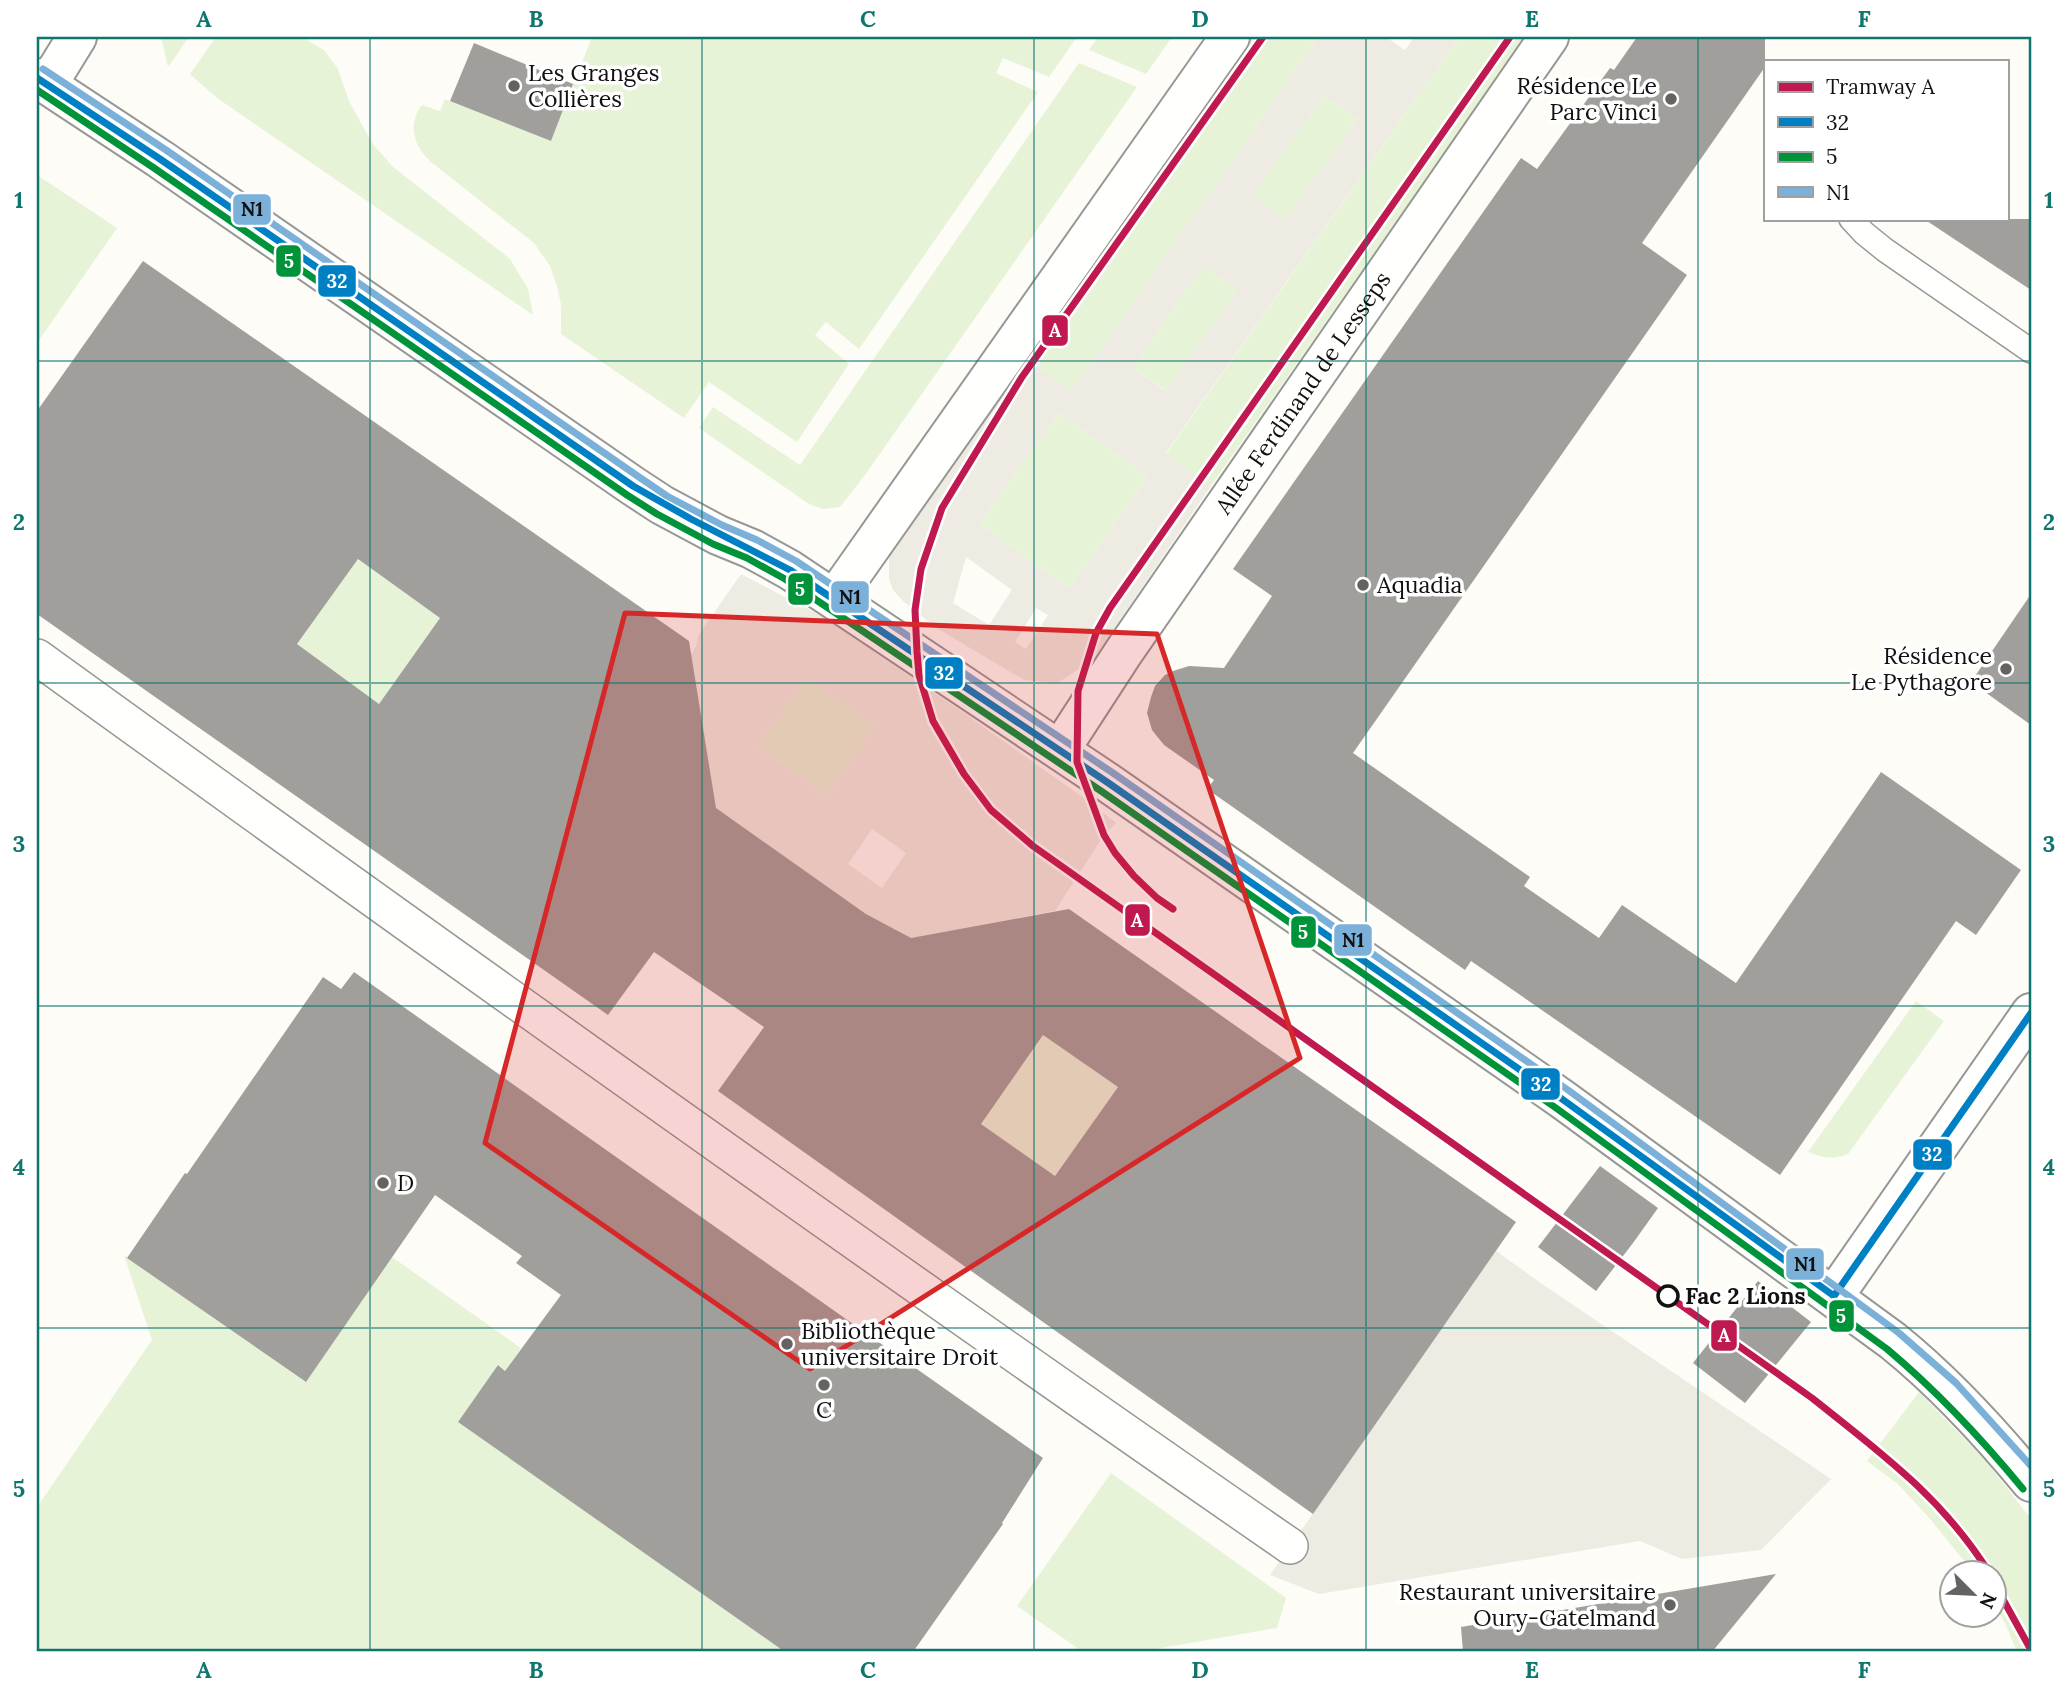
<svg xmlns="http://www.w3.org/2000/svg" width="2068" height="1689" font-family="Lora,serif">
<rect width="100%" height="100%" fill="#fdfcf7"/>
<g fill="#e7f3d7">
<path d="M 161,37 L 189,37 L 168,67 Z"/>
<path d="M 216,37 L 302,37 L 324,50 L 338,69 L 349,101 L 372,143 L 392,166 L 510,259 L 528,289 L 533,315 L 217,98 L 190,74 Z"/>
<path d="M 592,37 L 1077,37 L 1049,77 L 1003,58 L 996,73 L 1038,92 L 859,349 L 826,322 L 815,335 L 849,364 L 797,442 L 709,382 L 684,418 L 561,334 L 561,305 L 557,286 L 550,266 L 534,243 L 431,162 C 414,147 407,124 422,105 L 440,111 L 445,99 L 551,140 Z"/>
<path d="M 1098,37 L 1172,37 L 1146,74 L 1089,50 Z"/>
<path d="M 1250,37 L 1319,37 L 1072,391 L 1024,358 Z"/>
<path d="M 1459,37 L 1525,37 L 1211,486 L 1165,455 Z"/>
<path d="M 1079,63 L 1137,87 L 865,475 L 840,507 L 822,509 L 809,504 L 699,428 L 713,407 L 800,465 Z"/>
<path d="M 1324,95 L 1357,119 L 1286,220 L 1252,196 Z"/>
<path d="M 37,175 L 117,228 L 37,343 Z"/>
<path d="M 1203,266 L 1237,290 L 1167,391 L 1133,368 Z"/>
<path d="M 1059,413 L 1148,477 L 1069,588 L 979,524 Z"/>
<path d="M 358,559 L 440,618 L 379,704 L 297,644 Z"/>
<path d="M 806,678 L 876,727 L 827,796 L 758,747 Z"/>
<path d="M 1916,1001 L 1944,1021 L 1848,1154 C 1832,1160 1823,1158 1808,1152 Z"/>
<path d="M 1043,1035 L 1118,1087 L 1055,1176 L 981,1124 Z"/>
<path d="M 124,1255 L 305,1382 L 392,1257 L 521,1348 L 505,1371 L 499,1365 L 459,1422 L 785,1652 L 37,1652 L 37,1507 L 152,1340 Z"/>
<path d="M 1919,1392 L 1985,1460 L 2031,1519 L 2031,1652 L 2017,1652 L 2005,1623 L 1995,1606 L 1994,1574 L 1974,1573 L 1931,1520 L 1898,1484 L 1867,1461 Z"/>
<path d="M 1111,1473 L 1286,1598 L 1277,1628 L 1138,1652 L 1083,1652 L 1017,1606 Z"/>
</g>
<g fill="#edebe2" fill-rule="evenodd">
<path d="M 1319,37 L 1386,37 L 1405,50 L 1414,37 L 1459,37 L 1165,454 L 1211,486 L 1091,662 L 1057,683 L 1024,680 L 938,629 L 903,601 L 893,590 L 889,579 L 889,554 L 1024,358 L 1072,390 ZM 1324,95 L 1357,119 L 1286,219 L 1253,196 ZM 1203,266 L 1237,290 L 1166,391 L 1133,368 ZM 1059,413 L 1148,477 L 1069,588 L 979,524 ZM 966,557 L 1012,590 L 989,625 L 953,603 ZM 1036,608 L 1048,615 L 1026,649 L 1015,642 Z"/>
<path d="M 741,574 L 818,614 L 971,718 L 1092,804 L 1116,823 L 1104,835 L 1055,911 L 911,938 L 866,914 L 716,808 L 691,655 L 696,646 L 698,636 ZM 806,679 L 875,727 L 827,796 L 758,747 ZM 872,829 L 906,853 L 882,888 L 848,864 Z"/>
<path d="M 1496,1251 L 1545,1286 L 1831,1479 L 1761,1550 L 1682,1559 L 1640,1541 L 1319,1594 L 1270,1575 Z"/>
</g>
<g fill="#a19f9c" fill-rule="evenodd">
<path d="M 1637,37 L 1765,37 L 1765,67 L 1642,243 L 1687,275 L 1353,753 L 1530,877 L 1524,886 L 1599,938 L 1622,905 L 1736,983 L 1881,772 L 2021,870 L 1976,935 L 1956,921 L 1780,1175 L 1471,961 L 1465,970 L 1207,789 L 1214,780 L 1164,745 L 1152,730 L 1147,713 L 1151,697 L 1155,686 L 1165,675 L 1173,671 L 1189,666 L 1224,668 L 1272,596 L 1233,569 L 1521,158 L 1537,169 L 1610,68 L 1614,70 Z"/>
<path d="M 474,43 L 573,84 L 551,141 L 450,101 Z"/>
<path d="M 1924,219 L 2031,219 L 2031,290 Z"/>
<path d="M 143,261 L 689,641 L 716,808 L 866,914 L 911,938 L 1069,909 L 1516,1222 L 1313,1514 L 718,1091 L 764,1027 L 654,952 L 608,1015 L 37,614 L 37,411 ZM 358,559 L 440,618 L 379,704 L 297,644 ZM 1043,1035 L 1118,1087 L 1055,1176 L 981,1124 Z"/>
<path d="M 2031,594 L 2031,725 L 1971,682 Z"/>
<path d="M 354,972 L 1043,1458 L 1002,1523 L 1003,1524 L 913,1652 L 785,1652 L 458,1422 L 498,1365 L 505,1371 L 561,1295 L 516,1263 L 522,1256 L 435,1195 L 306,1382 L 127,1258 L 185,1173 L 187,1174 L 323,977 L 341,989 Z"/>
<path d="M 1600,1166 L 1658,1208 L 1633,1243 L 1596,1291 L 1538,1247 Z"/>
<path d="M 1758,1281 L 1811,1322 L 1745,1403 L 1693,1363 Z"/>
<path d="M 1776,1574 L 1712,1652 L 1463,1652 L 1461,1627 Z"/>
</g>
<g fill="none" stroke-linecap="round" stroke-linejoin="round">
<defs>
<path id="service" d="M 1851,219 L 1864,233 L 1885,250 L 2031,351"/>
<path id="pedestrian" d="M 37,657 C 452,957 869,1255 1290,1546"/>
<g id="minor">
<path d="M 37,78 L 160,159 L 633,486 L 662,505 L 718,535 L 752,549 L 790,570 L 1107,782 L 1562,1099 L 1893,1341 C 1945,1383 1989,1431 2031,1482"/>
<path d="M 48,84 L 77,37"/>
<path d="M 835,598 L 1230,37"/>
<path id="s1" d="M 1060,750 L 1123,653 L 1549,37"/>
<path d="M 1834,1296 L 2031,1013"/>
</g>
</defs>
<use href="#service" stroke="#979795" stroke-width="26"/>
<use href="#pedestrian" stroke="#979795" stroke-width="38"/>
<use href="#minor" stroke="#979795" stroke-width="42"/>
<use href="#service" stroke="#fffffe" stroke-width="23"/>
<use href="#pedestrian" stroke="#fffffe" stroke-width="35"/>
<use href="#minor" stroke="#fffffe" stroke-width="38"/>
<defs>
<g id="bus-1">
<path d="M 37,78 L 160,159 L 633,486 L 691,519 L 790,570 L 1107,782 L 1562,1099 L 1834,1296"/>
<path d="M 1834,1296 L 2031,1013"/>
</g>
<path id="bus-2" d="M 37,90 L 154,168 L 627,495 L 657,514 L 713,544 L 747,558 L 785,579 L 1101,791 L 1556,1108 L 1887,1349 C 1937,1391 1981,1438 2023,1489"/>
<path id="bus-3" d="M 43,69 L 166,150 L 639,477 L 667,496 L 722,525 L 757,540 L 796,561 L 1113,773 L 1568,1090 L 1899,1333 L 1956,1383 L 2031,1466"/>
</defs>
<use href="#bus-1" stroke="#fff" stroke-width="12"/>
<use href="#bus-2" stroke="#fff" stroke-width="12"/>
<use href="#bus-3" stroke="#fff" stroke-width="12"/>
<use href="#bus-1" stroke="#0080c4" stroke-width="7"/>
<use href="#bus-2" stroke="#00933a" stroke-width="7"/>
<use href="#bus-3" stroke="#7bb0d9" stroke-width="7"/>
<defs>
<g id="tram-1">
<path d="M 1263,37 L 1022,377 L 942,508 L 921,569 L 915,610 L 917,652 L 919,675 L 933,721 L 964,774 L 991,810 L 1033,846 L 1812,1398 C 1880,1452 1943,1498 1990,1574"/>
<path d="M 1173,909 L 1157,898 L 1134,876 L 1115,853 L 1104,835 L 1077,762 L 1078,691 L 1096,633 L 1110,608 L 1510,37"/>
<path d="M 1994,1583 L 2031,1650"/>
</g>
</defs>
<use href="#tram-1" stroke="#fff" stroke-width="12"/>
<use href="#tram-1" stroke="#bf1950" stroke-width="7"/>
</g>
<path fill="#d62828" fill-opacity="0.2" stroke="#d62828" stroke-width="5" stroke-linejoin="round" d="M 625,613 L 1157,634 L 1300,1058 L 810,1369 L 485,1143 Z"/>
<path fill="none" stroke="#0f766e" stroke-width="2" stroke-opacity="0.55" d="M 370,37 L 370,1652M 702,37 L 702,1652M 1034,37 L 1034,1652M 1366,37 L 1366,1652M 1698,37 L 1698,1652M 37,361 L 2031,361M 37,683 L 2031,683M 37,1006 L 2031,1006M 37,1328 L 2031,1328"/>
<g fill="#646362" stroke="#fff" stroke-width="2.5">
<circle cx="514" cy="86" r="7"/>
<circle cx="1671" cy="99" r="7"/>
<circle cx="1363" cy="585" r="7"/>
<circle cx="2006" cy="669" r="7"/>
<circle cx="383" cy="1183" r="7"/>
<circle cx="787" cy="1344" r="7"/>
<circle cx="824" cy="1385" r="7"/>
<circle cx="1670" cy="1605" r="7"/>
</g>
<circle fill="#fff" stroke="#111" stroke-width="3.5" cx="1668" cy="1296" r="10"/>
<g text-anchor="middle" stroke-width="7" stroke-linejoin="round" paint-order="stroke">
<g font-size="23" fill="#111" stroke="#fff" text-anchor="start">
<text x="528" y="81">Les Granges<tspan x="528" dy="26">Collières</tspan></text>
<text x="1657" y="94" text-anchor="end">Résidence Le<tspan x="1657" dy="26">Parc Vinci</tspan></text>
<text x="1377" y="593">Aquadia</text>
<text x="1992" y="664" text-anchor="end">Résidence<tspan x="1992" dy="26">Le Pythagore</tspan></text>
<text x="397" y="1191">D</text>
<text x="801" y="1339">Bibliothèque<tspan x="801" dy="26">universitaire Droit</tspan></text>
<text x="824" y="1418" text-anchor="middle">C</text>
<text x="1656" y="1600" text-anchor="end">Restaurant universitaire<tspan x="1656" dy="26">Oury-Gatelmand</tspan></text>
</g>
<g font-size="23" fill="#111" stroke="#fff">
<text dy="8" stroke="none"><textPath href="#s1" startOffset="432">Allée Ferdinand de Lesseps</textPath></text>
</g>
<g font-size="23" font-weight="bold" fill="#111" stroke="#fff" text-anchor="start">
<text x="1685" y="1304">Fac 2 Lions</text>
</g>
</g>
<g stroke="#fff" stroke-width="2.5">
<rect x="232" y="193" width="40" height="33" rx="7" fill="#7bb0d9"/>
<rect x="275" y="244" width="27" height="34" rx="7" fill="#00933a"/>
<rect x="317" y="264" width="40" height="34" rx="7" fill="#0080c4"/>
<rect x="1041" y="314" width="28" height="33" rx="7" fill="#bf1950"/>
<rect x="787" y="572" width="27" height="34" rx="7" fill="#00933a"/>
<rect x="830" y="580" width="40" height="34" rx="7" fill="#7bb0d9"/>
<rect x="924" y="656" width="40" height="34" rx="7" fill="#0080c4"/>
<rect x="1124" y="903" width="27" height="34" rx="7" fill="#bf1950"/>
<rect x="1290" y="915" width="27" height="34" rx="7" fill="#00933a"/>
<rect x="1333" y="923" width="40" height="34" rx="7" fill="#7bb0d9"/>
<rect x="1520" y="1067" width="41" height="34" rx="7" fill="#0080c4"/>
<rect x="1912" y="1138" width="41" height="33" rx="7" fill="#0080c4"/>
<rect x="1785" y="1247" width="40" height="34" rx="7" fill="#7bb0d9"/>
<rect x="1828" y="1299" width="27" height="34" rx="7" fill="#00933a"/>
<rect x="1710" y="1319" width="28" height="33" rx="7" fill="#bf1950"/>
</g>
<g font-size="19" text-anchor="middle" font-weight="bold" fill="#fff">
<text x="289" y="268">5</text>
<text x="337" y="288">32</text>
<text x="1055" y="337">A</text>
<text x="800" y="596">5</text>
<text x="944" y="680">32</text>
<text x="1137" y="927">A</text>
<text x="1303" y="939">5</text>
<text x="1541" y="1091">32</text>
<text x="1932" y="1161">32</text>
<text x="1841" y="1323">5</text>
<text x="1724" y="1342">A</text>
</g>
<g font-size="19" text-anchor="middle" font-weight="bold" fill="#111">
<text x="252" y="216">N1</text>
<text x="850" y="604">N1</text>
<text x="1353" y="947">N1</text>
<text x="1805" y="1271">N1</text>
</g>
<rect width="2068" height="1689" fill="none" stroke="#ffffff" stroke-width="77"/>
<rect x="1764" y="60" width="245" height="161" fill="#ffffff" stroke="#a0a0a0" stroke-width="2"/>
<rect x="1778" y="82" width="35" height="10" fill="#bf1950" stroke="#a0a0a0" stroke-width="2"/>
<text x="1826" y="94" font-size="21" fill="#111111">Tramway A</text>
<rect x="1778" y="117" width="35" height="10" fill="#0080c4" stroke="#a0a0a0" stroke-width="2"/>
<text x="1826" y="130" font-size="21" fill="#111111">32</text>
<rect x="1778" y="152" width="35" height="10" fill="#00933a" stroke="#a0a0a0" stroke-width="2"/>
<text x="1826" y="164" font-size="21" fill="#111111">5</text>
<rect x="1778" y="187" width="35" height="10" fill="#7bb0d9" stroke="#a0a0a0" stroke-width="2"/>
<text x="1826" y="200" font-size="21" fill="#111111">N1</text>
<g transform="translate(1973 1594) rotate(114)"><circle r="33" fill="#ffffff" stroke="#a0a0a0" stroke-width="2"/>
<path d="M0-5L12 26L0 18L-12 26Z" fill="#646362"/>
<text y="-10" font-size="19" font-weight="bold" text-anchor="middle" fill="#111111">N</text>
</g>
<rect x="38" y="38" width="1992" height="1612" fill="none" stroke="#0f766e" stroke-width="2.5"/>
<g font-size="23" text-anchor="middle" font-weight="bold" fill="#0f766e">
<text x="204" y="27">A</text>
<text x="536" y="27">B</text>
<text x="868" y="27">C</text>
<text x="1200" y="27">D</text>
<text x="1532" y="27">E</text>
<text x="1864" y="27">F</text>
<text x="19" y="208">1</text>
<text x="2049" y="208">1</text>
<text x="19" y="530">2</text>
<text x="2049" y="530">2</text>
<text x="19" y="852">3</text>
<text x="2049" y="852">3</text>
<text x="19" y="1175">4</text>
<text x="2049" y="1175">4</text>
<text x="19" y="1497">5</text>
<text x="2049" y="1497">5</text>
<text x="204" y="1678">A</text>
<text x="536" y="1678">B</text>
<text x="868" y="1678">C</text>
<text x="1200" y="1678">D</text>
<text x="1532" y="1678">E</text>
<text x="1864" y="1678">F</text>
</g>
</svg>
